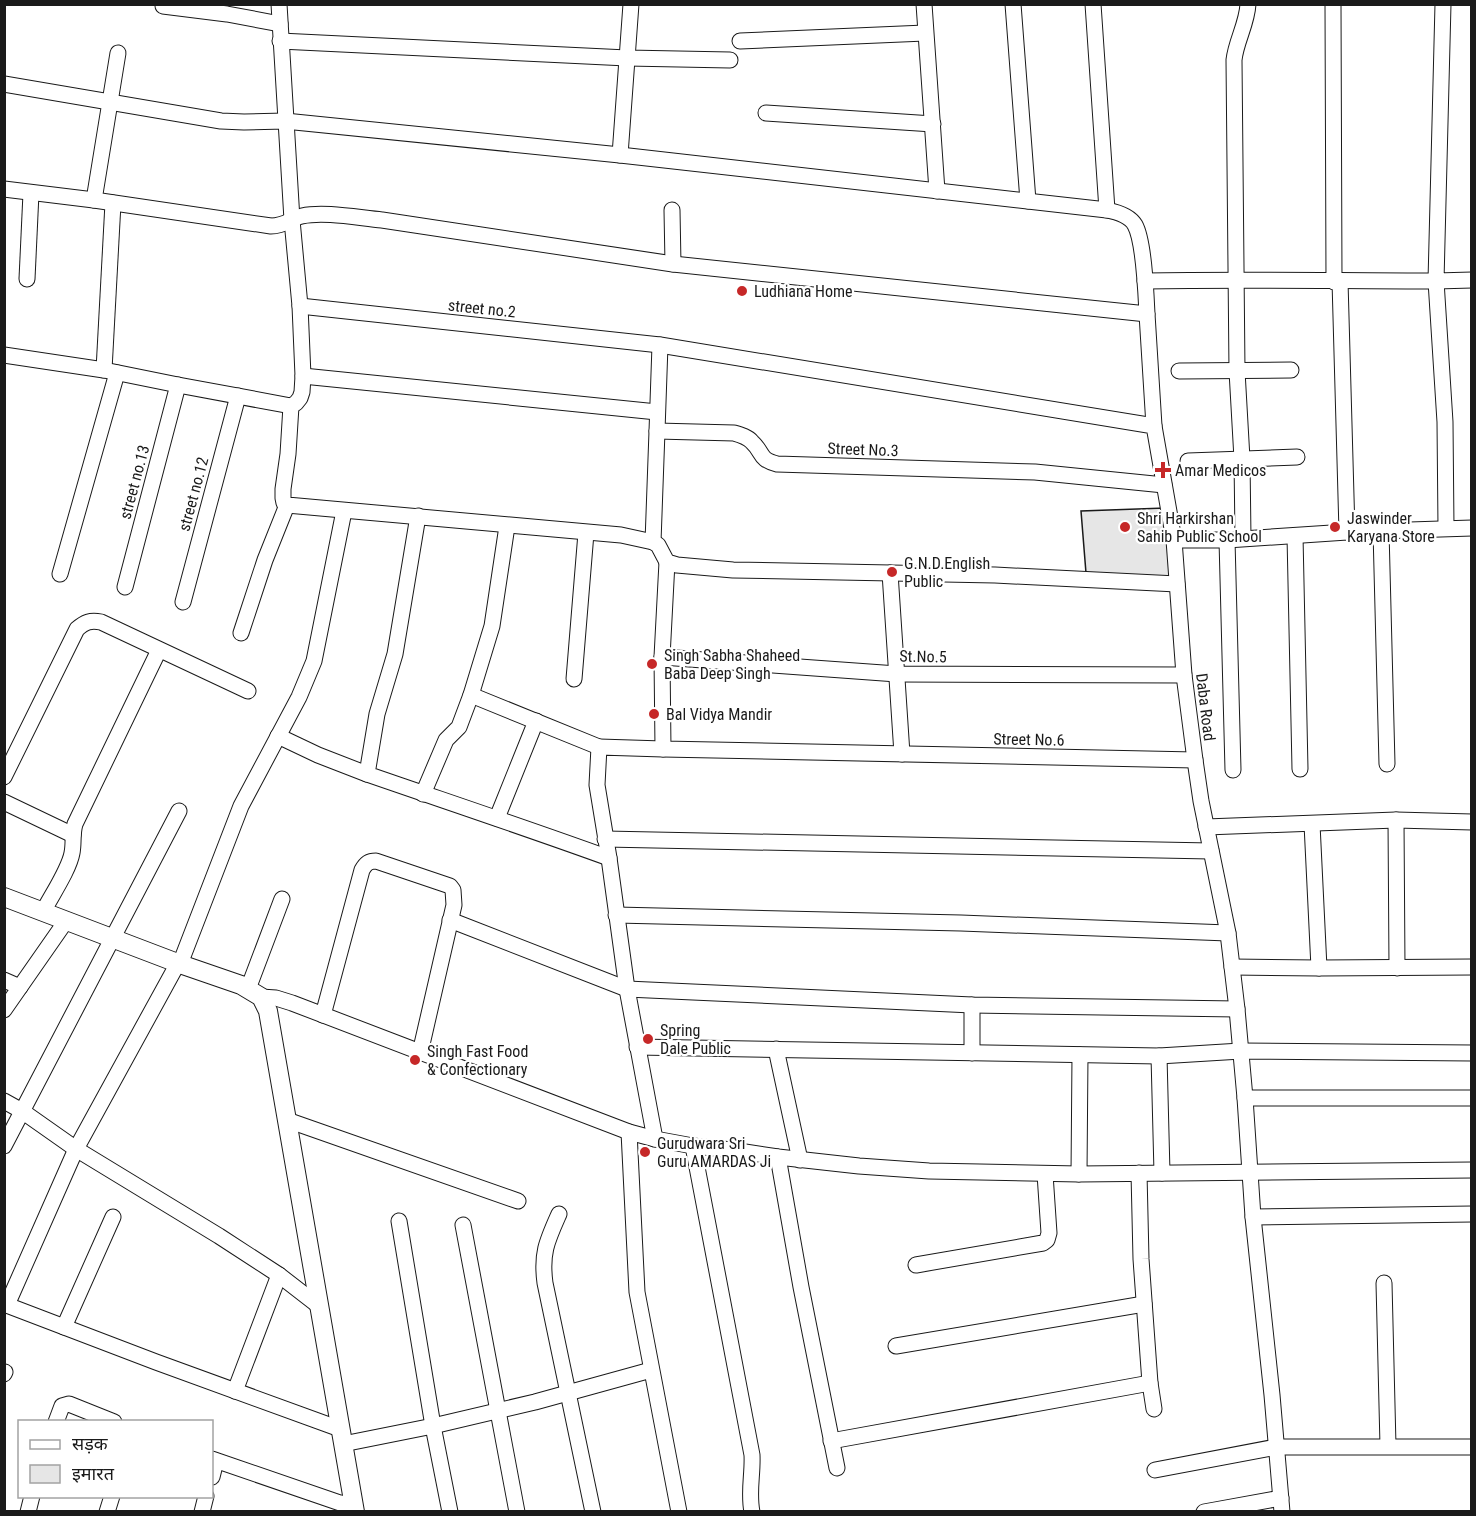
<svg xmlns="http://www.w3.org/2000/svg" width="1476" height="1516" font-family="'Roboto Condensed','Noto Sans Devanagari',sans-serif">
<rect width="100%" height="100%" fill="#fff"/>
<path fill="#e6e6e6" stroke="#1a1a1a" stroke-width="1.5" d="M 1165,508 L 1171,577 L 1086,573 L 1081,511 Z"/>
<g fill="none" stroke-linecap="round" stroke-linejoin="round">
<defs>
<g id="minor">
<path d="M 924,4 L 937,191"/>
<path d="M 1013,4 L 1028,201"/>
<path d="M 1093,4 L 1107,210"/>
<path d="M 1333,4 L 1334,282"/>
<path d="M 1443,4 L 1436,281 L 1472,280"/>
<path d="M 163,6 L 227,14 L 280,24"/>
<path d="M 280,41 L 627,58 L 730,60"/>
<path d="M 740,41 L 925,33"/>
<path d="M 4,84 L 221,121 L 244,122 L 285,121 L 620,155 L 1107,210 C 1117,212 1130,216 1135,225 C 1144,241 1146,294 1147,314 L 673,264 L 382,220 C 359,218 324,211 302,216 C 290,219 285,226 271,226 L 94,200 L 4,189"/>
<path d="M 766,113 L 933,124"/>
<path d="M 620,155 L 631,4"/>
<path d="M 94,200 L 118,53"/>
<path d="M 672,210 L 673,264"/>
<path d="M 27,279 L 31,193"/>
<path d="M 1145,281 C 1242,279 1339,281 1436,281 L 1445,422 L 1446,528"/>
<path d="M 1340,281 L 1347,532"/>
<path d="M 300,306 L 660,345 L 1154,426 L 1174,540 L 1184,675 L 1195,760 L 1201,801 L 1228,933 L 1237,1009 L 1245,1098 L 1253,1217 L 1272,1395 L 1282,1512"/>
<path d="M 1147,314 L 1154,426"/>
<path d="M 660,345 L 657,431 L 734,433 C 741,435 748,437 752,442 C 764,453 758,459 777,464 L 1035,472 L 1164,485"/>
<path d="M 4,355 L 104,370 L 178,385 L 291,406 L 296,403 L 300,398 L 302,392 L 303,376 L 300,306 L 292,220 L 279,4"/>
<path d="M 104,370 L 113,203"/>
<path d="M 1179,371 L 1291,370"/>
<path d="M 303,376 L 657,412"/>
<path d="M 291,406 L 288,454 L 283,489 L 283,498 L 284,503 L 287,505 L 621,535 L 653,542 L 658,545 L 667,562 L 677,565 L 733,570 L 995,575 L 1177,584"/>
<path d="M 1188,461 L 1297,457"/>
<path d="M 418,516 L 395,654 L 377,714 L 367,774 C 448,802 529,829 609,858"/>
<path d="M 1381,531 L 1387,764"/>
<path d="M 1295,536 L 1300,769"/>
<path d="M 1243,538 L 1242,459 L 1237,371 L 1234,60 C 1236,41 1247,24 1248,4"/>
<path d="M 1174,540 L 1227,540 L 1347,532 L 1472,528"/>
<path d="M 1227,540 L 1233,770"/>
<path d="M 653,542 L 657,431"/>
<path d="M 667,562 L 662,657 L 663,749 L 1195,760"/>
<path d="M 890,573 L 902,754"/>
<path d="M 60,574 L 117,373"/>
<path d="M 125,587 L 178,385"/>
<path d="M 183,602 L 238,396"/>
<path d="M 241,633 L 265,560 L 287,505"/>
<path d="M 662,657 L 897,674 L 1184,675"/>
<path d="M 574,679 L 586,533"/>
<path d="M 471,695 L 599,747"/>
<path d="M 278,736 L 318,755 L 367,774"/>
<path d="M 4,777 L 77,629 C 85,622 90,620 101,622 L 248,691"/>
<path d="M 423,794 L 446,740 L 459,727 L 471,695 L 492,626 L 507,526"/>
<path d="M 4,802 L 73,835"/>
<path d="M 497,818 L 536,721"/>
<path d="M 1396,820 L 1397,968"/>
<path d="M 1312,824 L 1319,968"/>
<path d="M 1206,827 L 1396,820 L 1472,822"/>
<path d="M 605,839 L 1211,851"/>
<path d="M 43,912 C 51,896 69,870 72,853 C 74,843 72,834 75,824 L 159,650"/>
<path d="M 616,915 L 961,923 L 1228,933"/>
<path d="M 450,920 L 627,989 L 972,1005 L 1237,1009"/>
<path d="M 1232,967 L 1319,968 L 1472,967"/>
<path d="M 4,980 L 20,987"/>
<path d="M 248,989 L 282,899"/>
<path d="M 261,997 L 276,998 L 292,1003 L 629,1132 L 655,1139 L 693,1146 L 732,1150 L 778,1157 L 859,1166 L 929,1171 L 1079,1174 L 1472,1170"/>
<path d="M 972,1005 L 972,1053"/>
<path d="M 4,1010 L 66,921"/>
<path d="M 323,1015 L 362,870 C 366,863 369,861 376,861 L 450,886 L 453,890 L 454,905 L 420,1053"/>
<path d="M 637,1047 L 1159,1056 L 1241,1051 L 1472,1053"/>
<path d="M 776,1049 L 800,1160"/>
<path d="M 1159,1056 L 1162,1173"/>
<path d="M 1245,1098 L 1472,1098"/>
<path d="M 4,1101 L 22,1111 L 76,1149 L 219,1236 L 279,1275 L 319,1306"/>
<path d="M 287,1120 L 518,1201"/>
<path d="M 629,1132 L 637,1292 L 679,1512"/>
<path d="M 655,1139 L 627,989 L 609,858 L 597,785 L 599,747 L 663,749"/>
<path d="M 4,1146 L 179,811"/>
<path d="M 693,1146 L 752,1455 C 753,1474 748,1492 752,1512"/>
<path d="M 778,1157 L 801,1287 L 837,1468"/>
<path d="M 1139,1173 L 1141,1259 L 1150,1383 L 1154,1409"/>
<path d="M 1079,1174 L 1080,1055"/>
<path d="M 559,1214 C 547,1241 541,1253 545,1283 L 593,1512"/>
<path d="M 1253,1217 L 1472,1214"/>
<path d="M 399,1221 L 433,1426 L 450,1512"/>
<path d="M 463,1225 L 517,1512"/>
<path d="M 916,1265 L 1043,1243 L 1047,1240 L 1049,1233 L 1045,1174"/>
<path d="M 1384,1283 L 1388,1446"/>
<path d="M 4,1304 L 156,1362 L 340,1429"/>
<path d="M 7,1305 L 76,1149 L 178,963 L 180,964 L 241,806 L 299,697 L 314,661 L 344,511"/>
<path d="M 64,1327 L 113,1217"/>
<path d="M 896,1346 L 1144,1304"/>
<path d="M 4,1374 L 5,1372"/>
<path d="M 235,1391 L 279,1275"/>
<path d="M 56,1422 L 62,1406 L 69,1404 L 114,1422"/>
<path d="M 831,1441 L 1150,1383"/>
<path d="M 343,1444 L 433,1426 L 535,1402 L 651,1370"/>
<path d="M 212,1459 L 340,1503 L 353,1505"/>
<path d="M 1155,1470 L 1276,1447 L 1472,1447"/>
<path d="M 212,1477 L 216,1461"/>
<path d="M 28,1512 L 32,1496"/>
<path d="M 107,1512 L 112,1496"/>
<path d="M 202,1512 L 206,1496"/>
<path d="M 1204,1512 L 1281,1498"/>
</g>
<path id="tertiary" d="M 4,897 L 180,964 L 241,985 L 261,997 L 268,1011 L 355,1512"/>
</defs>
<use href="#minor" stroke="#1a1a1a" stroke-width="17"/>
<use href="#tertiary" stroke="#1a1a1a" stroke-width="20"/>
<use href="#minor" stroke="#fff" stroke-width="15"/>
<use href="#tertiary" stroke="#fff" stroke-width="18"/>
</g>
<g fill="#c62828" stroke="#fff" stroke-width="2">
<circle cx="742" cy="291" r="6"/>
<path d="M1160 461h6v6h6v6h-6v6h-6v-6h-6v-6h6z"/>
<circle cx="1125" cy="527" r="6"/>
<circle cx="1335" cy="527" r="6"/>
<circle cx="892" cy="572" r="6"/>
<circle cx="652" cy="664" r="6"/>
<circle cx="654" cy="714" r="6"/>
<circle cx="648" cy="1039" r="6"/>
<circle cx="415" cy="1060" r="6"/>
<circle cx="645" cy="1152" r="6"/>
</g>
<g text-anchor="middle" stroke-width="4.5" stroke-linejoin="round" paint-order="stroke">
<g font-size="16" fill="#1a1a1a" stroke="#fff" text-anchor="start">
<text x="754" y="297">Ludhiana Home</text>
<text x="1175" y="476">Amar Medicos</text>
<text x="1137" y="524">Shri Harkirshan<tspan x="1137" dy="18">Sahib Public School</tspan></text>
<text x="1347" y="524">Jaswinder<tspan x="1347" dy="18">Karyana Store</tspan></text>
<text x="904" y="569">G.N.D.English<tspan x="904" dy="18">Public</tspan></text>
<text x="664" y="661">Singh Sabha Shaheed<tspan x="664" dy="18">Baba Deep Singh</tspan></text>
<text x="666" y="720">Bal Vidya Mandir</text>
<text x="660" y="1036">Spring<tspan x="660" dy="18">Dale Public</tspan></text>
<text x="427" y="1057">Singh Fast Food<tspan x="427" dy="18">&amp; Confectionary</tspan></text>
<text x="657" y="1149">Gurudwara Sri<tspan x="657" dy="18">Guru AMARDAS Ji</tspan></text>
</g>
<g font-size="16" fill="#1a1a1a" stroke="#fff">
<text transform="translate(482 308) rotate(6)" y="6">street no.2</text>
<text transform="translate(863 449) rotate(2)" y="6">Street No.3</text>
<text transform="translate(134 482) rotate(-75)" y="6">street no.13</text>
<text transform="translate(193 494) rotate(-75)" y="6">street no.12</text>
<text transform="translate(923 656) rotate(1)" y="6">St.No.5</text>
<text transform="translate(1206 707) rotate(83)" y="6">Daba Road</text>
<text transform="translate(1029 739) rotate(1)" y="6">Street No.6</text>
</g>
</g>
<rect width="1476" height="1516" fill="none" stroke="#1a1a1a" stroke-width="12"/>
<rect x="18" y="1420" width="195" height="78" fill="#ffffff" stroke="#a3a3a3" stroke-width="1.5"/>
<rect x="30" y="1440" width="30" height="9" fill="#ffffff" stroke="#a3a3a3" stroke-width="1.5"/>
<text x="72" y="1450" font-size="18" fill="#1a1a1a">सड़क</text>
<rect x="30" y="1465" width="30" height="18" fill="#e6e6e6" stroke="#a3a3a3" stroke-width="1.5"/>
<text x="72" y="1480" font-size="18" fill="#1a1a1a">इमारत</text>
</svg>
